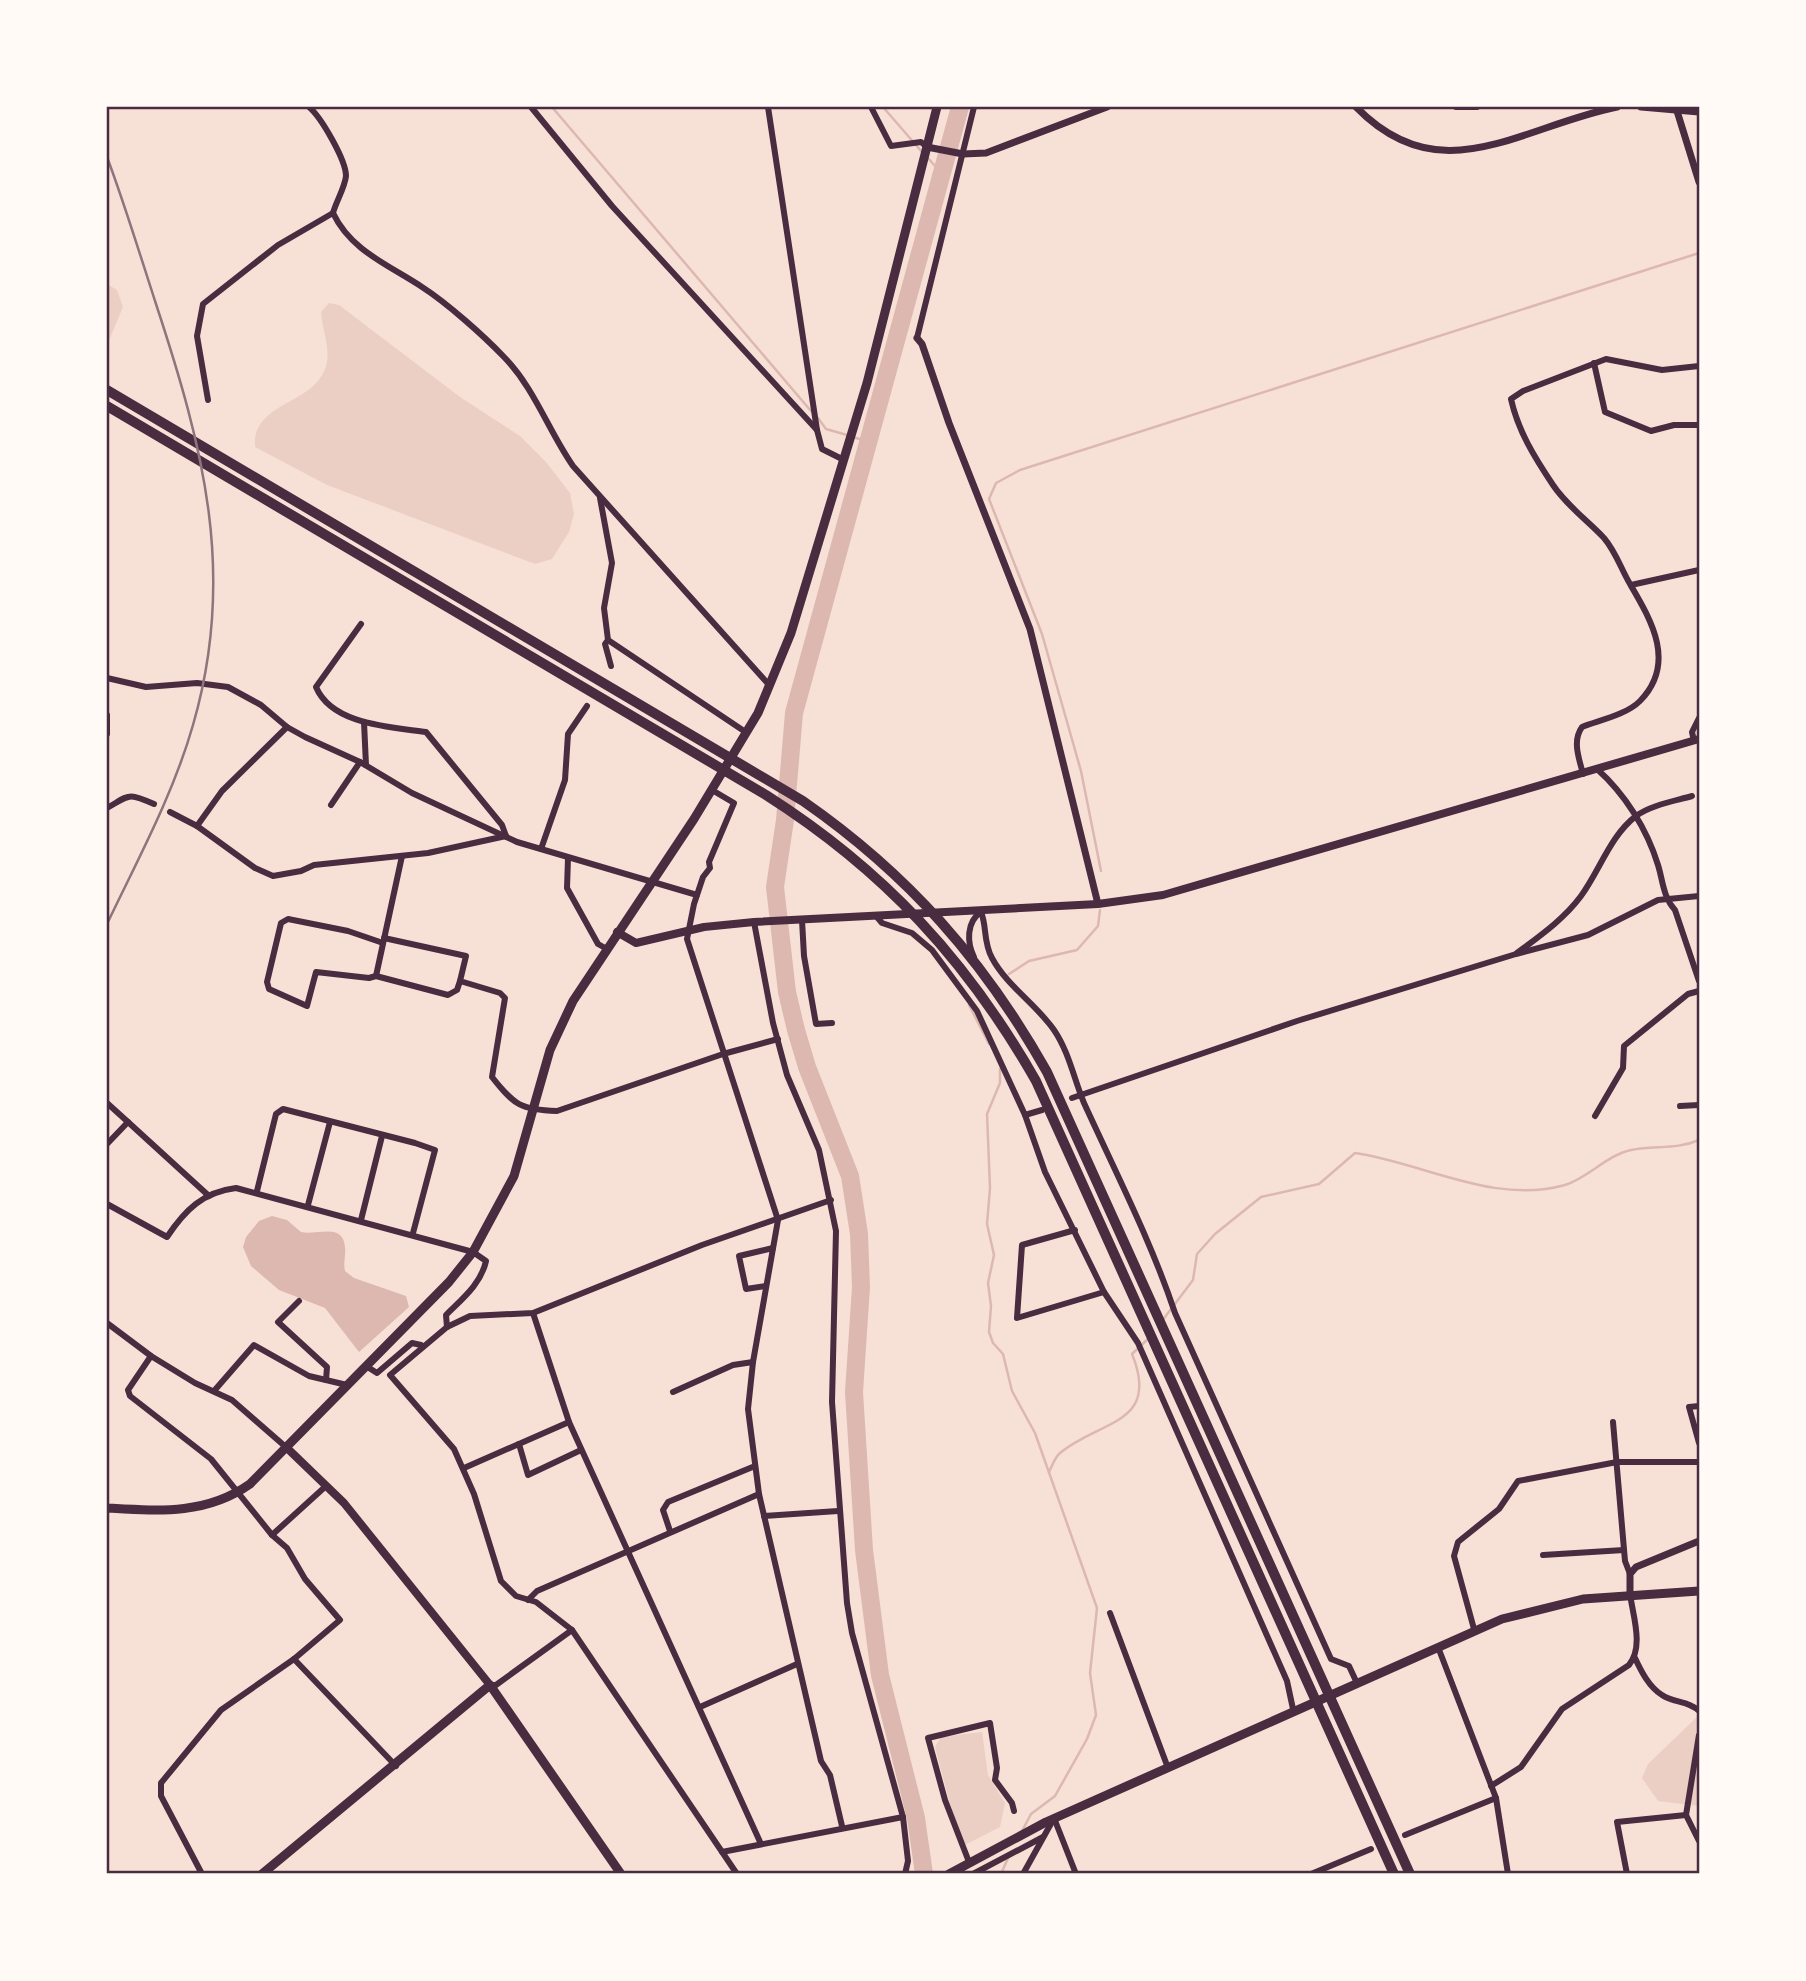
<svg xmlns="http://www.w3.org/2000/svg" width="1806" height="1981" font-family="'PT Sans Narrow',sans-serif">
<rect width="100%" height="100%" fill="#f7e1d7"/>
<g fill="#ebcfc5">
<path d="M 107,284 L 117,290 L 123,307 L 107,345 Z"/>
<path d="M 329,303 L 339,305 L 460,397 L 520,436 L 546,462 L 570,493 L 574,514 L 569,532 L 552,559 L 535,564 L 327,485 L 255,447 C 252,401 314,406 326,366 C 331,349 322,329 321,312 Z"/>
<path d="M 1699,1715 L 1699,1806 L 1658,1801 L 1642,1778 L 1648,1764 Z"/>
<path d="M 982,1732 L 988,1775 L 1005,1803 L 1000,1827 L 965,1845 L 950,1804 L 935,1747 L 941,1737 Z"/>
</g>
<path fill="#dcb8b0" d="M 272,1216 L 287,1220 L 301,1232 C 316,1236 343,1222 345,1247 C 346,1256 343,1262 345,1271 L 354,1278 L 406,1296 L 409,1307 L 359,1352 L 325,1308 L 279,1290 L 251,1266 L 243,1247 L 246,1237 L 259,1221 Z"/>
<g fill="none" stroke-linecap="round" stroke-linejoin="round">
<g stroke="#dcb8b0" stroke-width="2.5">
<path d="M 552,107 L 811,411"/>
<path d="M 883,107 L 922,152"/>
<path d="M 927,157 L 943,175"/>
<path d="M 818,418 L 826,429 L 847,435"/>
<path d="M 853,437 L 869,442"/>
<path d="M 1101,871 L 1081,771 L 1042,634 L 989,499 L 996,483 L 1020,470 L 1699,253"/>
<path d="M 1009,974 L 1029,961 L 1077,950 L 1098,926 L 1100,910"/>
<path d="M 969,1005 L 989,1044"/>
<path d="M 1000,1069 L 1000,1083 L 987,1114 L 990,1188 L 987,1224 L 994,1255 L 988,1283 L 991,1306 L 989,1332 L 993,1343 L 1003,1354 L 1012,1391 L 1035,1433 L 1097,1608 L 1090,1673 L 1096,1715 L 1087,1739 L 1055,1796 L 1031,1814 L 1022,1831"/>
<path d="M 1162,1321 L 1193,1280 L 1197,1254 L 1215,1234 L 1261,1197 L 1319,1184 L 1355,1153 C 1424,1163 1494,1205 1565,1185 C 1588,1178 1607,1155 1631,1150 C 1655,1145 1676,1150 1699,1140"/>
<path d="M 1049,1472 C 1052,1466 1055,1457 1060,1453 C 1099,1420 1161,1425 1132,1354 L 1149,1338"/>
<path d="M 1001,1874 L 1008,1858"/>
</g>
<path stroke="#dcb8b0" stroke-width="18" d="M 924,1874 L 916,1818 L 880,1675 L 864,1550 L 854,1392 L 861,1287 L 859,1234 L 850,1176 L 807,1067 L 796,1030 L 787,992 L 775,887 L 785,820 L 794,713 L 960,107"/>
<g stroke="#4a2c40" stroke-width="6">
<path d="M 309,107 C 321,117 346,160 346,176 C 345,187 336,202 333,213 C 351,251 389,265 422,287 C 447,303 484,336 504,357 C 535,389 548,430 573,466 L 770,686"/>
<path d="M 531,107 L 612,206 L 817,430"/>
<path d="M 768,107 L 817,430 L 822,449 L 844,460"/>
<path d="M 871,107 L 891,146 L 921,142 L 927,147"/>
<path d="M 1456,107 L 1477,107"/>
<path d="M 917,338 L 974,107"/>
<path d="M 1594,363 L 1605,412 L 1651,431 L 1674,425 L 1699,425"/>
<path d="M 208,400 L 197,336 L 203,304 L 278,245 L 333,213"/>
<path d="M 600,498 L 612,563 L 604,608 L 608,640 L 747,733"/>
<path d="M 1631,585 L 1699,570"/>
<path d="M 361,624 L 316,687 C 332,725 391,727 426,732 L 502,825 L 506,836"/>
<path d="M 608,640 L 605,644 L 611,666"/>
<path d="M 107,678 L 146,687 L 197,683 L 228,687 L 261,705 L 287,727 L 305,737 L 360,762 L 412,793 L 517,842 L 697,895"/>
<path d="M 107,715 L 107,734"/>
<path d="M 364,722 L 366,765"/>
<path d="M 1694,741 L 1692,732 L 1699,718"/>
<path d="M 1597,769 C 1625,794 1647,829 1658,865 C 1663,881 1663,897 1675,910 L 1699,981"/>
<path d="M 1583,774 C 1579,758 1572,741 1582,727 C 1600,720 1626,715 1640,701 C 1677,663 1651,620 1630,584 C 1621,569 1616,552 1604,538 C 1587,520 1567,506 1553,485 C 1535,458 1518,431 1511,399 L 1523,391 L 1606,359 L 1662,370 L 1699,366"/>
<path d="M 712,790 L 734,803 L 709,862 L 710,868 L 703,877 L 694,904 L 687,939 L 778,1220 L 753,1362 L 748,1409 L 759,1494 L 821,1761 L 830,1775 L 842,1826"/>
<path d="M 331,805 L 360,762"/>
<path d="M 107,808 C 130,795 127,792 154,804"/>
<path d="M 170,812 L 197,826 L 255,868 L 273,876 L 301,871 L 314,865 L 428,853 L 506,836"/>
<path d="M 197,826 L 222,791 L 287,727"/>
<path d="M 541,849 L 565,780 L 568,734 L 587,706"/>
<path d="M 568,858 L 567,888 L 598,944 L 607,949"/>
<path d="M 981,912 C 987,926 983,942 992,958 C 1007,986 1036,1004 1054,1030 C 1069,1052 1074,1079 1084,1103 C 1116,1173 1151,1241 1175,1313 L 1331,1659 L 1349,1666 L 1356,1681"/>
<path d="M 876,916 L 882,923 L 912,933 L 932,950 L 977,1011 L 1025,1115 L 1045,1172 L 1104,1292 L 1138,1343 L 1287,1681 L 1293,1709"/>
<path d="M 802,920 L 804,956 L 816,1024 L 832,1023"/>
<path d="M 754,922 L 773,1023 L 787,1075 L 819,1150 L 836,1231 L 832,1402 L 847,1603 L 852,1633 L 903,1817 L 908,1861 L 905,1874"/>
<path d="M 384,938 L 466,956 L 460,981 L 500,993 L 505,998 L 492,1077 C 514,1105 521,1110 557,1111 L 723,1054 L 778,1039"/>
<path d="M 383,943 L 348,931 L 288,919 L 281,923 L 267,982 L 269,989 L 307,1006 L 316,972 L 369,978 L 376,976 L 448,995 L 457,990 L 460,981"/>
<path d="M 1517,953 C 1541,935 1564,919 1581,896 C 1600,870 1610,836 1636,816 C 1651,805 1675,801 1692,796"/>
<path d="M 974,957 C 967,943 966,922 981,912"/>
<path d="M 376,976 L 402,856"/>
<path d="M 1072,1098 L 1297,1021 L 1516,954 L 1588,935 L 1658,900 L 1699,896"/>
<path d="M 107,1103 L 128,1122"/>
<path d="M 1680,1106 L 1699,1105"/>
<path d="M 1025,1115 L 1042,1110"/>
<path d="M 1595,1116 L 1623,1068 L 1624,1046 L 1688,994 L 1699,991"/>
<path d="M 107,1144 L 128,1122 L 209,1196"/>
<path d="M 257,1191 L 276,1114 L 283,1109 L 415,1143 L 435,1150 L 413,1233"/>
<path d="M 107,1204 L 167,1237 C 185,1210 203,1192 236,1188 L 473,1252 L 486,1261 C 481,1284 462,1299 446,1315 L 447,1327"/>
<path d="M 308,1205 L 330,1122"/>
<path d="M 361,1220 L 382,1136"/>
<path d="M 1075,1230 L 1022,1245 L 1017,1318 L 1104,1292"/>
<path d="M 766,1286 L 746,1289 L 739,1256 L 773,1248"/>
<path d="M 299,1301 L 278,1322 L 327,1367 L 326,1380"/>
<path d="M 533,1313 L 569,1422 L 761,1844"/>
<path d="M 107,1323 L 151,1356 L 195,1383 L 232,1400 L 287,1448"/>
<path d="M 151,1356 L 128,1390 L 130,1396 L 211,1459 L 272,1535 L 287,1548 L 305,1579 L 340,1620 L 294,1659 L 221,1710 L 161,1783 L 161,1796 L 202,1874"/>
<path d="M 366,1366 L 377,1373 L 412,1343 L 421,1345"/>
<path d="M 214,1391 L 254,1345 L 309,1376 L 347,1385"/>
<path d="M 673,1392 L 733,1365 L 753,1362"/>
<path d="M 1699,1406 L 1689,1407 L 1699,1443"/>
<path d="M 1613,1422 L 1625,1561 L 1630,1574"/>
<path d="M 519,1444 L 528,1475 L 581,1450"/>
<path d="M 464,1468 L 569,1422"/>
<path d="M 764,1516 L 838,1511"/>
<path d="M 670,1531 L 663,1510 L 668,1502 L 755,1466"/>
<path d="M 272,1535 L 326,1486"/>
<path d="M 1543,1555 L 1624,1550"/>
<path d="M 528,1600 L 537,1591 L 759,1494"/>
<path d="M 1110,1613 L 1168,1768"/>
<path d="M 1474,1629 L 1454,1556 L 1458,1542 L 1499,1509 L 1518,1481 L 1617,1462 L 1699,1462"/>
<path d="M 1438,1647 L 1496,1798 L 1508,1874"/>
<path d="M 1635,1658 C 1641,1671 1649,1687 1662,1695 C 1674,1703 1689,1701 1699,1711"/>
<path d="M 294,1659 L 396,1766"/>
<path d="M 490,1685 L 496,1685 L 572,1630"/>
<path d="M 700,1707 L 797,1664"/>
<path d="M 1491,1786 L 1521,1767 L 1562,1709 L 1629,1665 C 1644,1647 1633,1616 1630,1594"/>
<path d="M 1686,1815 L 1699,1735"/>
<path d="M 1054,1818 L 1076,1874"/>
<path d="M 1405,1835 L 1496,1798"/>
<path d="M 722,1852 L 903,1817"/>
<path d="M 969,1862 L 945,1800 L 928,1738 L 990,1723 L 997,1768 L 995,1780 L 1012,1803 L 1014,1811"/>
<path d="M 737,1874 L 572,1630 L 536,1602 L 516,1596 L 501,1581 L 474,1494 L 454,1449 L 390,1375 L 447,1327 L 470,1316 L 533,1313 L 702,1245 L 831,1200"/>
<path d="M 973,1874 L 1043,1837"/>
<path d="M 1023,1874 L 1053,1820"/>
<path d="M 1311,1874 L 1371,1849"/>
<path d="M 1627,1874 L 1617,1822 L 1686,1815 L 1699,1841"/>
</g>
<g stroke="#4a2c40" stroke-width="7">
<path d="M 1356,107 C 1441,194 1519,127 1617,107"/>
<path d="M 1641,107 L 1699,112"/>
<path d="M 1677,111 L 1699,182"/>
<path d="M 927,147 L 963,154 L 986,153 L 1107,107"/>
<path d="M 917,338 L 922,344 L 949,423 L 1030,629 L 1098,904"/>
<path d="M 1630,1594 L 1630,1574 L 1636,1567 L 1699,1541"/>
</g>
<g stroke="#4a2c40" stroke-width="8">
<path d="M 617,932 L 636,943 L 704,927 L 754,922 L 1098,904 L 1163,895 L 1699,739"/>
<path d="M 287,1448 L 344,1503 L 490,1685"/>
</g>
<g stroke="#4a2c40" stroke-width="9">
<path d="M 107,1508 C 159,1511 206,1515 250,1484 L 449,1282 L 473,1252 L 514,1176 L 550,1050 L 573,1001 L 694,819 L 758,713 L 791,633 L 867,383 L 937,107"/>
<path d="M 262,1874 L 490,1685 L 621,1874"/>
<path d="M 949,1874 L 1046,1822 L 1502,1619 L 1583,1599 L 1699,1591"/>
</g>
<g stroke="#4a2c40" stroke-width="10">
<path d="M 107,390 L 803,801 C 908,874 984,960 1047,1072 L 1410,1874"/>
<path d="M 107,406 L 766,795 C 884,870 967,960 1036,1081 L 1394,1874"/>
</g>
<path stroke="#8f747c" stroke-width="2.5" d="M 107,157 C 125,205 140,255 156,304 C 203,447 237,574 193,725 C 173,795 138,859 107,924"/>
</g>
<rect width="1806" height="1981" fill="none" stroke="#fffaf5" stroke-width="217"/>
<rect x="108" y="108" width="1590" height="1764" fill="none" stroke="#4a2c40" stroke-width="2.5"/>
</svg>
